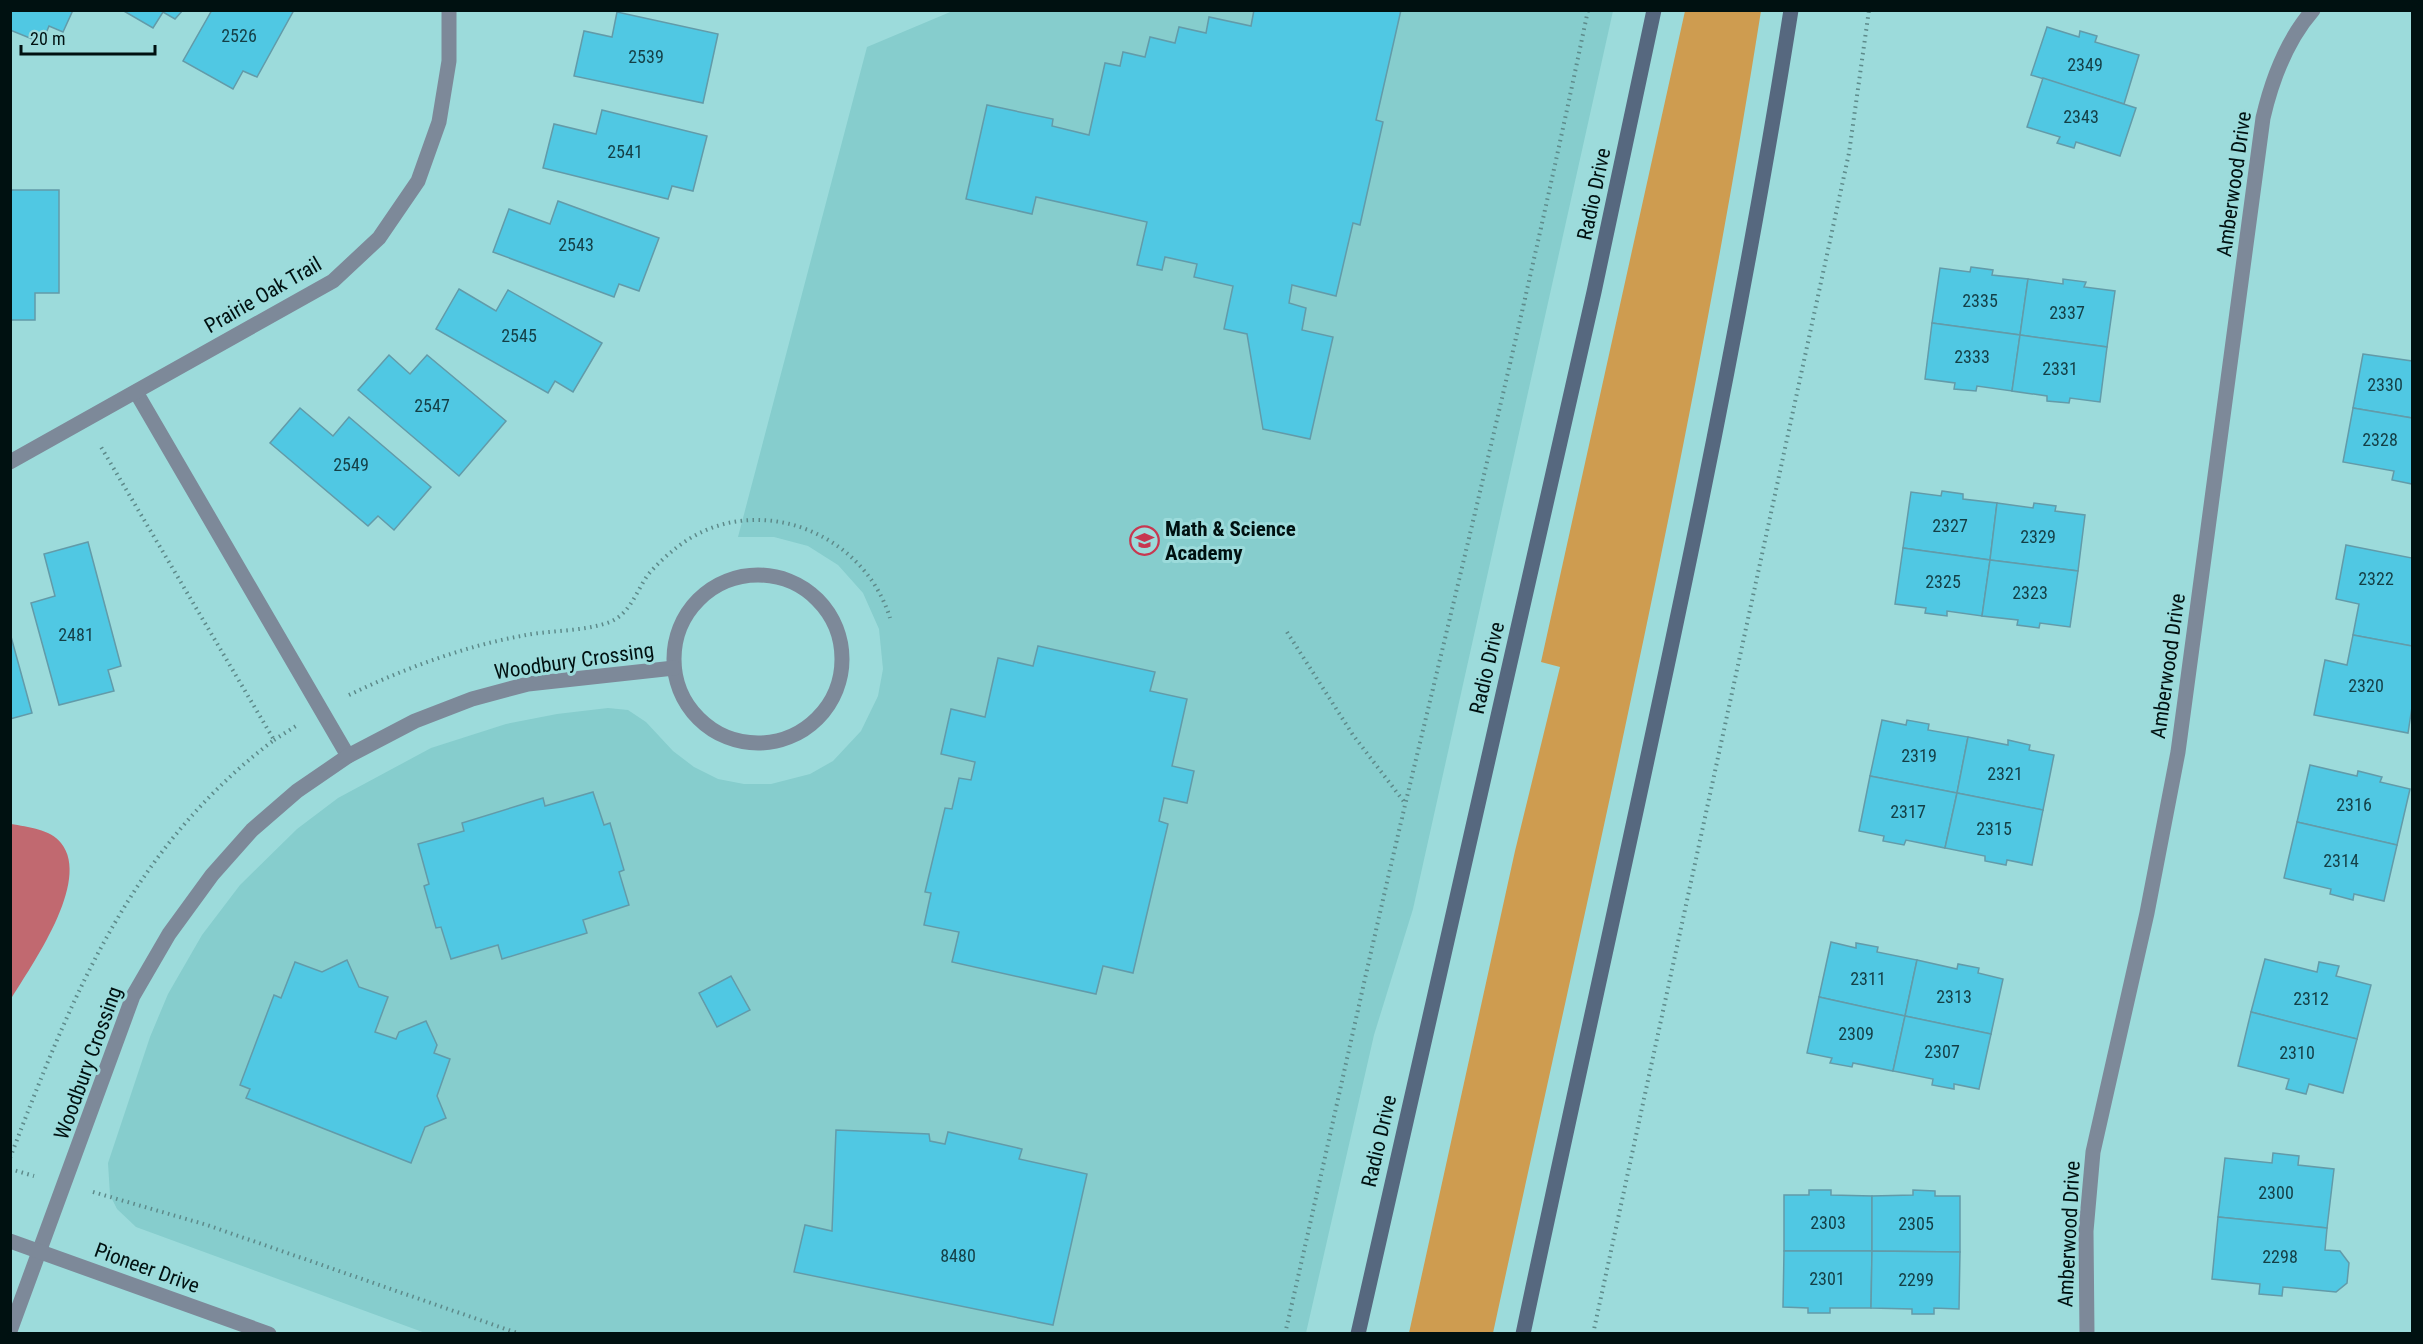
<svg xmlns="http://www.w3.org/2000/svg" width="2423" height="1344" font-family="'Roboto Condensed',sans-serif">
<rect width="100%" height="100%" fill="#9cdbdb"/>
<path fill="#86cdcd" d="M 955,10 L 1613,11 L 1413,909 L 1374,1035 L 1306,1333 L 428,1334 L 136,1227 L 117,1209 L 110,1195 L 108,1163 L 150,1037 L 168,994 L 202,935 L 240,885 L 297,829 L 338,798 L 431,748 L 506,724 L 557,714 L 608,708 L 628,710 L 646,722 L 673,751 L 694,767 L 718,779 L 744,784 L 771,784 L 810,774 L 833,761 L 861,731 L 878,696 L 883,669 L 879,629 L 863,593 L 838,565 L 808,546 L 774,537 L 738,537 L 867,47 Z"/>
<path fill="#ce9c50" d="M 1685,11 L 1761,11 C 1691,455 1588,894 1493,1333 L 1409,1333 L 1515,851 L 1560,667 L 1541,662 Z"/>
<path fill="#c16970" d="M 11,824 C 28,827 50,829 61,843 C 92,881 31,966 11,999 Z"/>
<g fill="#50c8e3" stroke="#629ba9" stroke-width="1.5">
<path d="M 10,10 L 73,10 L 63,32 L 49,26 L 42,43 L 10,30 Z"/>
<path d="M 122,10 L 183,10 L 175,19 L 163,12 L 153,28 Z"/>
<path d="M 212,10 L 294,10 L 257,77 L 243,71 L 233,89 L 183,61 Z"/>
<path d="M 1254,10 L 1401,10 L 1376,120 L 1383,122 L 1360,225 L 1353,223 L 1336,296 L 1292,285 L 1289,303 L 1306,308 L 1302,330 L 1333,337 L 1310,439 L 1263,429 L 1247,334 L 1224,329 L 1233,286 L 1194,277 L 1197,264 L 1165,257 L 1162,270 L 1137,265 L 1147,222 L 1036,197 L 1032,214 L 966,199 L 987,105 L 1053,119 L 1052,126 L 1089,135 L 1105,63 L 1120,66 L 1123,52 L 1145,57 L 1150,37 L 1175,43 L 1179,27 L 1206,33 L 1209,17 L 1251,26 Z"/>
<path d="M 617,12 L 718,34 L 703,103 L 574,76 L 584,31 L 612,37 Z"/>
<path d="M 2047,27 L 2079,37 L 2080,31 L 2097,36 L 2095,42 L 2139,55 L 2124,104 L 2031,75 Z"/>
<path d="M 2043,78 L 2136,108 L 2120,156 L 2076,142 L 2074,148 L 2057,143 L 2060,137 L 2027,127 Z"/>
<path d="M 602,110 L 707,136 L 693,191 L 672,186 L 668,199 L 543,168 L 554,124 L 596,134 Z"/>
<path d="M 10,190 L 59,190 L 59,293 L 35,293 L 35,320 L 10,320 Z"/>
<path d="M 558,201 L 659,238 L 639,291 L 619,284 L 614,297 L 493,252 L 509,209 L 550,224 Z"/>
<path d="M 1971,267 L 1993,270 L 1992,275 L 2028,279 L 2020,335 L 1932,323 L 1940,268 L 1970,272 Z"/>
<path d="M 2028,279 L 2063,284 L 2063,279 L 2086,282 L 2084,287 L 2115,291 L 2107,347 L 2020,335 Z"/>
<path d="M 459,289 L 496,311 L 508,290 L 602,343 L 573,392 L 555,381 L 548,393 L 436,329 Z"/>
<path d="M 1932,323 L 2020,335 L 2012,391 L 1977,386 L 1976,391 L 1954,389 L 1955,383 L 1925,379 Z"/>
<path d="M 2020,335 L 2107,347 L 2100,402 L 2070,398 L 2069,403 L 2047,401 L 2047,396 L 2012,391 Z"/>
<path d="M 2363,354 L 2412,361 L 2412,418 L 2353,408 Z"/>
<path d="M 389,355 L 410,374 L 427,355 L 506,421 L 459,476 L 358,390 Z"/>
<path d="M 300,408 L 333,436 L 349,417 L 431,487 L 394,530 L 378,516 L 368,526 L 270,443 Z"/>
<path d="M 2353,408 L 2412,418 L 2412,484 L 2392,480 L 2394,471 L 2343,462 Z"/>
<path d="M 1942,491 L 1963,494 L 1963,499 L 1997,503 L 1990,560 L 1903,548 L 1911,492 L 1941,496 Z"/>
<path d="M 1997,503 L 2033,508 L 2034,503 L 2056,506 L 2055,511 L 2085,515 L 2078,571 L 1990,560 Z"/>
<path d="M 88,542 L 121,666 L 108,670 L 114,691 L 59,705 L 31,603 L 55,596 L 44,554 Z"/>
<path d="M 2346,545 L 2412,558 L 2412,646 L 2353,635 L 2359,604 L 2336,599 Z"/>
<path d="M 1903,548 L 1990,560 L 1982,616 L 1947,611 L 1947,616 L 1925,613 L 1926,608 L 1895,604 Z"/>
<path d="M 1990,560 L 2078,571 L 2070,627 L 2040,623 L 2039,628 L 2017,625 L 2018,620 L 1982,616 Z"/>
<path d="M 10,633 L 32,713 L 10,719 Z"/>
<path d="M 2353,635 L 2412,646 L 2412,707 L 2408,733 L 2314,715 L 2325,660 L 2347,665 Z"/>
<path d="M 1038,646 L 1155,672 L 1150,691 L 1187,699 L 1172,766 L 1194,771 L 1187,803 L 1164,798 L 1159,821 L 1168,824 L 1133,973 L 1103,966 L 1096,994 L 952,962 L 959,932 L 924,925 L 931,893 L 925,892 L 945,808 L 952,809 L 959,778 L 971,780 L 975,762 L 941,754 L 951,709 L 985,717 L 998,658 L 1033,666 Z"/>
<path d="M 1882,720 L 1906,725 L 1907,720 L 1929,724 L 1928,730 L 1968,737 L 1957,793 L 1870,776 Z"/>
<path d="M 1968,737 L 2008,745 L 2008,740 L 2030,745 L 2029,750 L 2054,755 L 2043,810 L 1957,793 Z"/>
<path d="M 2310,765 L 2357,776 L 2358,771 L 2382,777 L 2380,782 L 2410,789 L 2397,845 L 2297,822 Z"/>
<path d="M 1870,776 L 1957,793 L 1945,848 L 1906,840 L 1904,845 L 1883,841 L 1884,836 L 1859,831 Z"/>
<path d="M 593,792 L 604,825 L 610,823 L 624,870 L 619,872 L 629,905 L 583,920 L 587,933 L 502,959 L 498,945 L 451,959 L 441,927 L 436,928 L 424,886 L 429,884 L 418,844 L 464,831 L 462,823 L 543,798 L 545,806 Z"/>
<path d="M 1957,793 L 2043,810 L 2032,865 L 2007,860 L 2006,865 L 1985,861 L 1985,856 L 1945,848 Z"/>
<path d="M 2297,822 L 2397,845 L 2384,901 L 2354,894 L 2353,900 L 2330,894 L 2331,889 L 2284,878 Z"/>
<path d="M 1831,942 L 1856,948 L 1856,943 L 1878,947 L 1877,952 L 1917,960 L 1905,1016 L 1819,997 Z"/>
<path d="M 2265,959 L 2317,972 L 2319,962 L 2339,966 L 2336,976 L 2371,985 L 2357,1039 L 2251,1012 Z"/>
<path d="M 347,960 L 359,987 L 388,997 L 375,1032 L 396,1039 L 399,1032 L 426,1021 L 437,1045 L 434,1053 L 450,1059 L 437,1096 L 446,1118 L 425,1127 L 411,1163 L 246,1098 L 250,1089 L 240,1085 L 274,995 L 281,998 L 295,962 L 322,972 Z"/>
<path d="M 1917,960 L 1957,969 L 1958,964 L 1979,968 L 1978,973 L 2003,979 L 1991,1034 L 1905,1016 Z"/>
<path d="M 731,976 L 750,1010 L 717,1027 L 699,993 Z"/>
<path d="M 1819,997 L 1905,1016 L 1893,1071 L 1853,1063 L 1852,1067 L 1830,1063 L 1832,1058 L 1807,1053 Z"/>
<path d="M 2251,1012 L 2357,1039 L 2343,1093 L 2309,1084 L 2306,1094 L 2286,1089 L 2289,1079 L 2238,1066 Z"/>
<path d="M 1905,1016 L 1991,1034 L 1979,1089 L 1954,1084 L 1954,1089 L 1932,1085 L 1933,1079 L 1893,1071 Z"/>
<path d="M 836,1130 L 929,1134 L 930,1141 L 945,1144 L 948,1132 L 1022,1149 L 1019,1159 L 1087,1174 L 1053,1325 L 794,1272 L 805,1225 L 832,1231 Z"/>
<path d="M 2273,1153 L 2299,1156 L 2298,1165 L 2334,1169 L 2327,1228 L 2218,1217 L 2225,1158 L 2272,1163 Z"/>
<path d="M 1809,1190 L 1831,1190 L 1831,1195 L 1872,1196 L 1872,1251 L 1784,1251 L 1784,1195 L 1809,1195 Z"/>
<path d="M 1913,1190 L 1935,1191 L 1935,1196 L 1960,1196 L 1960,1252 L 1872,1251 L 1872,1196 L 1913,1195 Z"/>
<path d="M 2218,1217 L 2327,1228 L 2325,1250 L 2340,1251 L 2349,1263 L 2347,1283 L 2336,1292 L 2283,1287 L 2282,1296 L 2259,1294 L 2260,1284 L 2212,1279 Z"/>
<path d="M 1784,1251 L 1872,1251 L 1871,1308 L 1830,1308 L 1830,1313 L 1808,1313 L 1808,1308 L 1783,1307 Z"/>
<path d="M 1872,1251 L 1960,1252 L 1959,1309 L 1934,1308 L 1934,1314 L 1912,1314 L 1912,1309 L 1871,1308 Z"/>
</g>
<g fill="none" stroke-linecap="round" stroke-linejoin="round">
<g stroke="#5d8a8a" stroke-width="4" stroke-dasharray="1.5 4.5" stroke-linecap="butt">
<path d="M 1287,632 L 1353,735 L 1405,803"/>
<path d="M 349,695 C 403,669 462,647 521,636 C 548,630 580,632 607,623 C 629,616 635,594 647,576 C 655,566 666,556 676,548 C 752,488 863,530 890,618"/>
<path d="M 274,740 L 296,726"/>
<path d="M 10,1158 C 72,996 130,849 274,740 L 101,447"/>
<path d="M 10,1169 L 34,1176"/>
<path d="M 93,1192 L 207,1225 L 520,1334"/>
<path d="M 1285,1334 C 1326,1156 1364,978 1406,801 C 1469,538 1533,276 1588,10"/>
<path d="M 1593,1334 L 1849,153 L 1869,10"/>
</g>
<g stroke="#7d8999" stroke-width="15">
<path d="M 136,392 L 348,756"/>
<path d="M 10,462 L 333,281 L 379,238 L 418,181 L 439,122 L 449,61 L 449,10"/>
<circle cx="758" cy="659" r="84"/>
<path d="M 10,1331 L 133,996 L 169,934 L 212,875 L 252,830 L 297,791 L 348,756 L 415,721 L 472,699 L 528,684 L 674,668"/>
<path d="M 2087,1334 L 2086,1231 L 2093,1152 L 2147,913 L 2178,752 L 2263,118 C 2272,79 2286,41 2313,10"/>
</g>
<path stroke="#7d8999" stroke-width="15" d="M 10,1241 L 269,1334"/>
<g stroke="#56687f" stroke-width="15">
<path d="M 1358,1334 L 1594,292 L 1654,10"/>
<path d="M 1523,1334 C 1616,893 1721,455 1791,10"/>
</g>
</g>
<defs>
<symbol id="school-ring" viewBox="-11 -11 22 22"><circle r="9.5" fill="#9cdbdb" stroke="#c83750" stroke-width="1.5"/><path d="M0-5L7-2L0 1L-7-2ZM-4 1L0 2.5L4 1V4Q0 6-4 4Z" fill="#c83750"/></symbol>
</defs>
<g fill-rule="evenodd">
<use href="#school-ring" x="1128" y="524" width="33" height="33"/>
</g>
<g text-anchor="middle" stroke-width="6" stroke-linejoin="round" paint-order="stroke">
<g font-size="18" fill="#143f46">
<text x="239" y="42">2526</text>
<text x="646" y="63">2539</text>
<text x="2085" y="71">2349</text>
<text x="2081" y="123">2343</text>
<text x="625" y="158">2541</text>
<text x="576" y="251">2543</text>
<text x="1980" y="307">2335</text>
<text x="2067" y="319">2337</text>
<text x="519" y="342">2545</text>
<text x="1972" y="363">2333</text>
<text x="2060" y="375">2331</text>
<text x="2385" y="391">2330</text>
<text x="432" y="412">2547</text>
<text x="2380" y="446">2328</text>
<text x="351" y="471">2549</text>
<text x="1950" y="532">2327</text>
<text x="2038" y="543">2329</text>
<text x="2376" y="585">2322</text>
<text x="1943" y="588">2325</text>
<text x="2030" y="599">2323</text>
<text x="76" y="641">2481</text>
<text x="2366" y="692">2320</text>
<text x="1919" y="762">2319</text>
<text x="2005" y="780">2321</text>
<text x="2354" y="811">2316</text>
<text x="1908" y="818">2317</text>
<text x="1994" y="835">2315</text>
<text x="2341" y="867">2314</text>
<text x="1868" y="985">2311</text>
<text x="1954" y="1003">2313</text>
<text x="2311" y="1005">2312</text>
<text x="1856" y="1040">2309</text>
<text x="1942" y="1058">2307</text>
<text x="2297" y="1059">2310</text>
<text x="2276" y="1199">2300</text>
<text x="1828" y="1229">2303</text>
<text x="1916" y="1230">2305</text>
<text x="958" y="1262">8480</text>
<text x="2280" y="1263">2298</text>
<text x="1827" y="1285">2301</text>
<text x="1916" y="1286">2299</text>
</g>
<g font-size="21" fill="#011" stroke="#9cdbdb">
<text transform="translate(2234 184) rotate(-82)" y="7">Amberwood Drive</text>
<text transform="translate(1594 194) rotate(-78)" y="7">Radio Drive</text>
<text transform="translate(263 295) rotate(-30)" y="7">Prairie Oak Trail</text>
<text transform="translate(574 661) rotate(-8)" y="7">Woodbury Crossing</text>
<text transform="translate(2168 666) rotate(-82)" y="7">Amberwood Drive</text>
<text transform="translate(1487 668) rotate(-77)" y="7">Radio Drive</text>
<text transform="translate(88 1063) rotate(-70)" y="7">Woodbury Crossing</text>
<text transform="translate(1379 1141) rotate(-77)" y="7">Radio Drive</text>
<text transform="translate(2069 1234) rotate(-87)" y="7">Amberwood Drive</text>
<text transform="translate(147 1268) rotate(20)" y="7">Pioneer Drive</text>
</g>
<g font-size="21" font-weight="bold" fill="#011" stroke="#9cdbdb" text-anchor="start">
<text x="1165" y="536">Math &amp; Science<tspan x="1165" dy="24">Academy</tspan></text>
</g>
</g>
<rect width="2423" height="1344" fill="none" stroke="#001111" stroke-width="24"/>
<path d="M21 45v9h134v-9" fill="none" stroke="#001111" stroke-width="3"/>
<text x="30" y="45" font-size="18" fill="#001111" stroke="#9cdbdb" stroke-width="4.5" paint-order="stroke">20 m</text>
</svg>
